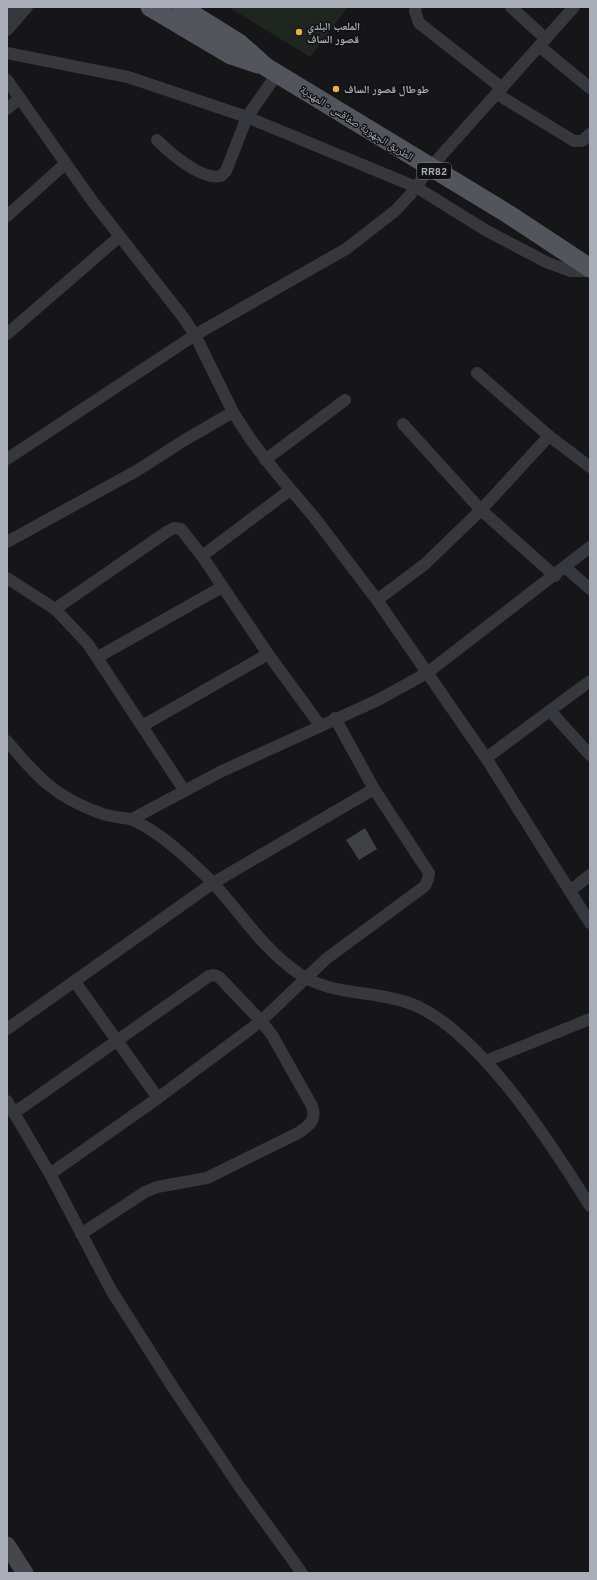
<svg xmlns="http://www.w3.org/2000/svg" width="597" height="1580" font-family="Overpass,'Noto Naskh Arabic',sans-serif">
<rect width="100%" height="100%" fill="#161618"/>
<path fill="#1e261f" d="M 228,7 L 348,7 L 310,57 Z"/>
<path fill="#404145" d="M 365,828 L 377,849 L 359,860 L 346,840 Z"/>
<g fill="none" stroke-linecap="round" stroke-linejoin="round">
<g stroke="#37383d" stroke-width="12">
<path d="M 416,7 L 415,11 L 419,23 L 502,88"/>
<path d="M 511,7 L 546,39"/>
<path d="M 7,23 L 14,7"/>
<path d="M 7,30 L 27,7"/>
<path d="M 539,46 L 590,88"/>
<path d="M 7,53 L 128,77 L 247,117 L 416,187 L 487,231 L 546,262 L 570,271 L 590,271"/>
<path d="M 7,80 L 93,202 L 183,317 L 195,335 L 233,412 L 251,440 L 274,470 L 314,517 L 377,600 L 486,758 L 590,923"/>
<path d="M 497,94 L 574,141 L 582,141 L 590,134"/>
<path d="M 7,109 L 20,98"/>
<path d="M 157,140 C 170,153 202,181 221,176 L 226,171 L 247,117 L 277,74"/>
<path d="M 7,216 L 65,164"/>
<path d="M 7,334 L 119,237"/>
<path d="M 477,373 L 549,436 L 590,467"/>
<path d="M 403,424 L 481,510 L 555,576"/>
<path d="M 7,459 L 195,335 L 346,249 L 395,211 L 410,195 L 430,168 L 574,7"/>
<path d="M 265,460 L 345,400"/>
<path d="M 7,542 L 138,470 L 183,441 L 233,412"/>
<path d="M 202,556 L 290,490"/>
<path d="M 566,568 L 590,589"/>
<path d="M 7,578 L 55,609 L 88,644 L 184,790"/>
<path d="M 377,600 L 425,564 L 481,510 L 549,436"/>
<path d="M 55,609 L 168,531 L 174,528 L 181,529 L 202,556 L 268,654 L 320,725"/>
<path d="M 98,657 L 222,587"/>
<path d="M 551,712 L 590,755"/>
<path d="M 142,726 L 268,654"/>
<path d="M 7,741 C 37,777 55,797 100,813 C 110,817 120,817 130,819 C 138,821 147,828 154,832 C 175,846 195,865 213,883 C 241,913 263,949 298,973 C 330,996 373,990 409,1003 C 477,1027 552,1145 590,1206"/>
<path d="M 486,758 L 590,681"/>
<path d="M 132,819 L 220,772 L 378,700 L 427,673 L 590,547"/>
<path d="M 570,891 L 590,875"/>
<path d="M 75,982 L 158,1098"/>
<path d="M 7,1029 L 213,883 L 374,789 L 335,718"/>
<path d="M 486,1061 L 590,1019"/>
<path d="M 7,1101 L 50,1174 L 111,1290 L 174,1389 L 239,1486 L 302,1573"/>
<path d="M 14,1113 L 209,976 L 214,975 L 219,977 L 261,1021 L 326,959 L 425,886 L 428,879 L 429,873 L 374,789"/>
<path d="M 50,1174 L 158,1098 L 261,1021 L 272,1035 L 312,1106 C 317,1120 309,1126 298,1133 L 207,1178 L 157,1187 L 145,1192 L 81,1234"/>
</g>
<path stroke="#45474d" stroke-width="17" d="M 7,1545 L 25,1573"/>
<g stroke="#53555c" stroke-width="19">
<path d="M 150,7 L 231,55 L 258,64"/>
<path d="M 181,7 L 239,43 L 266,67 L 508,214 L 590,268"/>
</g>
</g>
<g fill="#f2b134" stroke="#111113" stroke-width="1.5">
<circle cx="299" cy="32" r="4"/>
<circle cx="336" cy="89" r="4"/>
</g>
<g text-anchor="middle" stroke-width="3" stroke-linejoin="round" paint-order="stroke">
<rect fill="#111113" stroke="#7b7e86" stroke-width="1" x="417" y="163" width="34" height="16" rx="3"/>
<g font-size="10" font-weight="bold" fill="#a8adb8">
<text x="434" y="175">RR82</text>
</g>
<g font-size="11" font-weight="bold" fill="#a8adb8" stroke="#111113" text-anchor="start">
<text x="307" y="30">الملعب البلدي<tspan x="307" dy="13">قصور الساف</tspan></text>
<text x="344" y="93">طوطال قصور الساف</text>
</g>
<g font-size="11" fill="#a8adb8" stroke="#111113">
<text transform="translate(357 123) rotate(32)" y="4">الطريق الجهوية صفاقس - المهدية</text>
</g>
</g>
<rect width="597" height="1580" fill="none" stroke="#a8adb8" stroke-width="16"/>
</svg>
